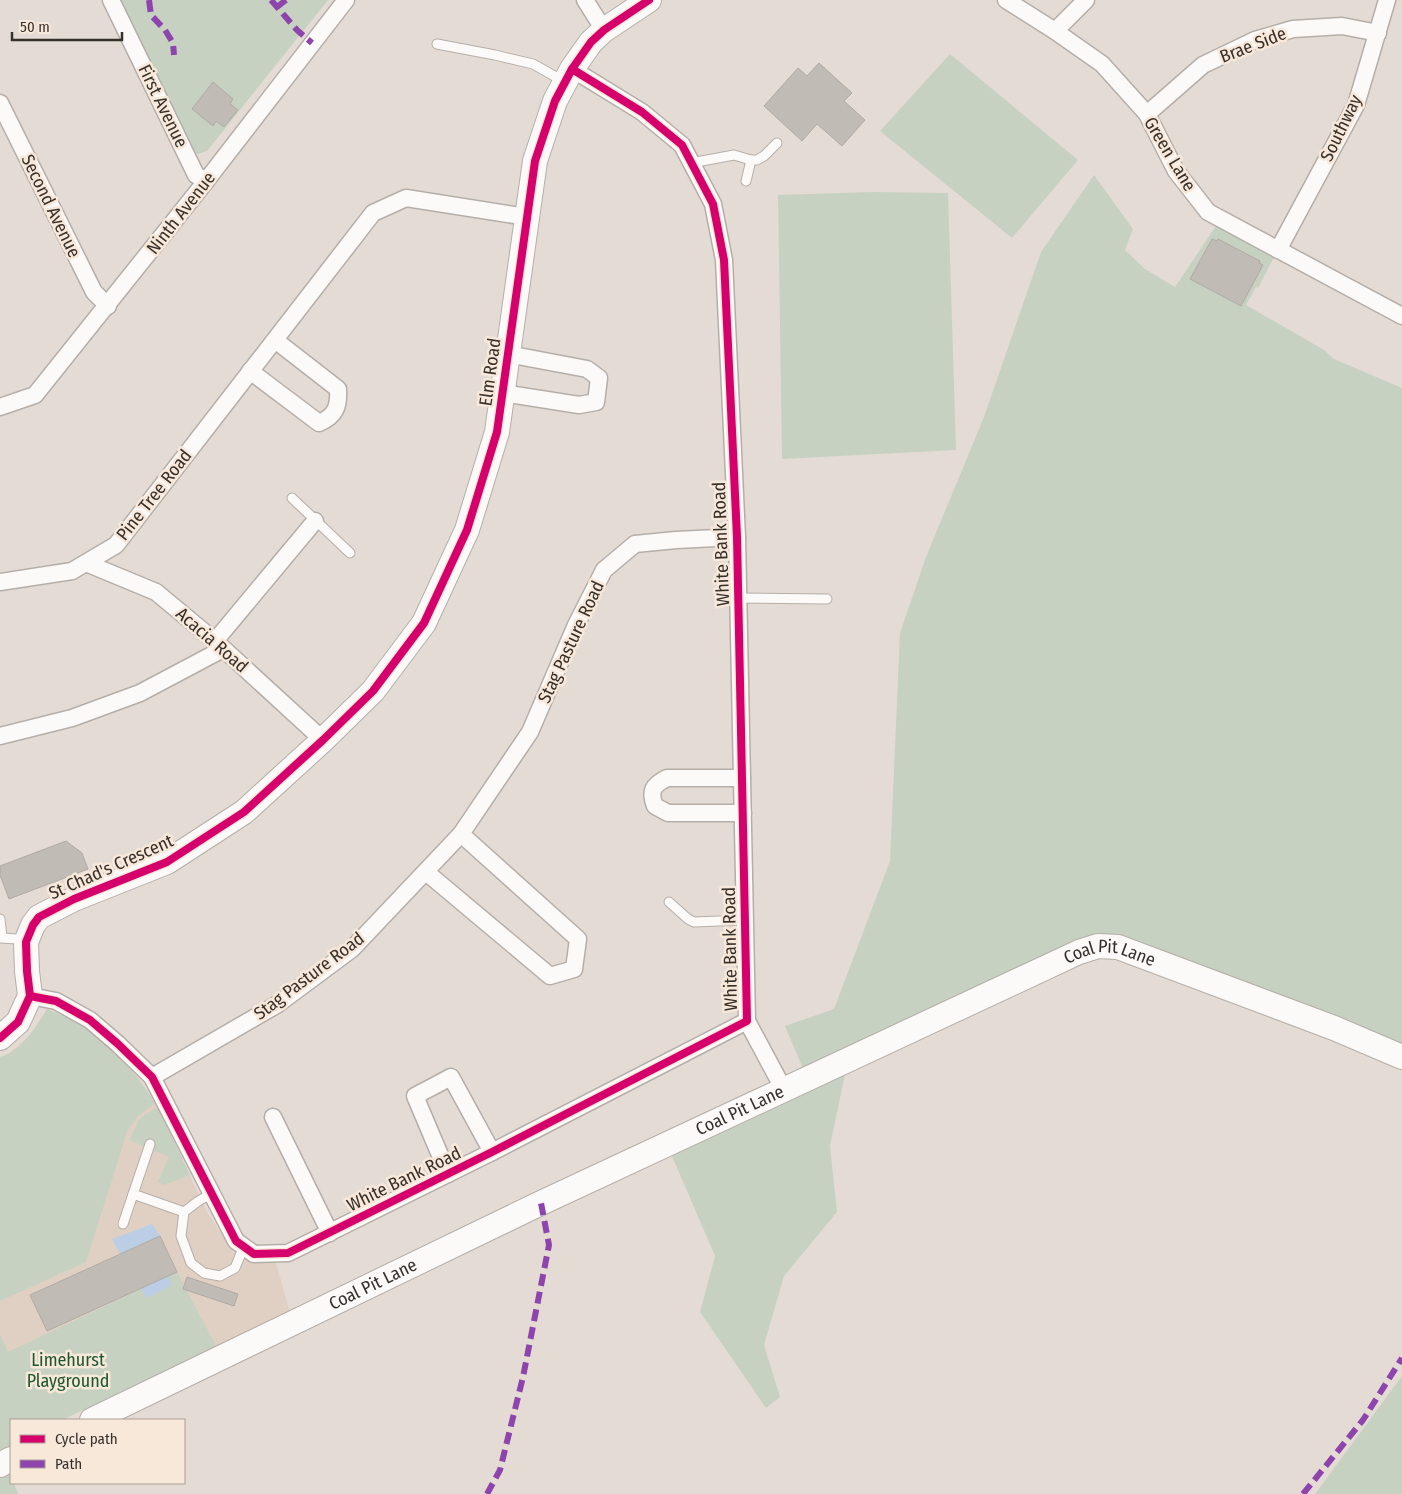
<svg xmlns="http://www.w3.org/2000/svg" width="1402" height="1494" font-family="'Fira Sans Condensed',sans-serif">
<rect width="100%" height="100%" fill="#e4dcd4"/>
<path fill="#e0d0c3" d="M 47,1009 L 79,1024 L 130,1068 L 140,1080 L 158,1107 L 206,1210 L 233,1252 L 254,1262 L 275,1259 L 290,1313 L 216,1346 L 62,1420 L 11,1420 L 11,1446 L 0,1451 L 0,1057 L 7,1055 L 30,1035 Z"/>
<g fill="#c6d1c1">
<path d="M 120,0 L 328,0 L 207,151 L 194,155 Z"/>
<path d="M 950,54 L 1078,160 L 1012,238 L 880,131 Z"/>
<path d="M 1094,175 L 1133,229 L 1125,250 L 1145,269 L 1175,287 L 1218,223 L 1275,255 L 1258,288 L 1256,287 L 1246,305 L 1324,350 L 1334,359 L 1402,388 L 1402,1044 L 1113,937 L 804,1071 L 785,1026 L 834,1009 L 890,861 L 900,633 L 926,557 L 984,417 L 1041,252 Z"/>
<path d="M 872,192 L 948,193 L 956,450 L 782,459 L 778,195 Z"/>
<path d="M 47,1009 C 58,1014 70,1018 80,1024 C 111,1045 135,1072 155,1103 L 137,1117 L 127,1132 L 86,1262 L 0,1301 L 0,1057 C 22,1051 36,1027 47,1009 Z"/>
<path d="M 845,1074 L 830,1146 L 837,1212 L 784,1276 L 764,1345 L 780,1397 L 766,1408 L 700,1312 L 715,1256 L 672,1156 Z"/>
<path d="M 158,1107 L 190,1175 L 164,1185 L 158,1182 L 169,1157 L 129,1140 L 140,1118 Z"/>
<path d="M 177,1272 L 216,1346 L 62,1420 L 11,1420 L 11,1446 L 0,1451 L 0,1334 L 8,1352 Z"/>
<path d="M 1402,1376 L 1402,1494 L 1315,1494 Z"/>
<path d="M 10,1473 L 11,1483 L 14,1483 L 18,1494 L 0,1494 L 0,1477 Z"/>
</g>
<g fill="#bbcee5">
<path d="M 152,1224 L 160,1236 L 120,1254 L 112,1239 Z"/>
<path d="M 168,1276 L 172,1285 L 146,1298 L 141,1288 Z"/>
</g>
<g fill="#c1bbb5" stroke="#b0aaa4">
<path d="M 819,63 L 852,93 L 844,101 L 865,120 L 842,146 L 817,124 L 802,141 L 764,106 L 798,68 L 807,76 Z"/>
<path d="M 213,82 L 233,99 L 230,104 L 238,110 L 224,127 L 216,121 L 213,126 L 192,109 Z"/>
<path d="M 1212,239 L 1217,241 L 1218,239 L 1260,261 L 1259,263 L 1263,265 L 1241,306 L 1190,279 Z"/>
<path d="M 66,841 L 82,853 L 88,869 L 9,899 L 0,875 L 0,866 Z"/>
<path d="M 160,1236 L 177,1272 L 47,1331 L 30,1295 Z"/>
<path d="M 187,1277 L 238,1294 L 234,1306 L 183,1289 Z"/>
</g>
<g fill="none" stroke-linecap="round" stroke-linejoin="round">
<defs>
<g id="lane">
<path d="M 437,44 L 495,55 L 533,64 L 565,82"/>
<path d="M 691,163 L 734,155 L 751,160 L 757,160 L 764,156 L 777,143"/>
<path d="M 746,181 L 751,160"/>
<path d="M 292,498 L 350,553"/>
<path d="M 738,598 L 827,599"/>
<path d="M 669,902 L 688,919 L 694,922 L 745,920"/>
<path d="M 0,919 L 2,937"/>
<path d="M 0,938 L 18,939 L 25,942"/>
<path d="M 212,1193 L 197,1202 L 184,1212 L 181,1236 L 191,1263 L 204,1273 L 220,1276 L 235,1268 L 244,1246"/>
<path d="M 133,1194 L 184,1212"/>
<path d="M 123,1224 L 150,1144"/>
</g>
<g id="street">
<path d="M 111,0 L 196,175 L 206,181"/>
<path d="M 585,0 L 604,30"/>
<path d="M 1006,0 L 1055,31 L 1102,64 L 1147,114 L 1176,171 L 1208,212 L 1402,316"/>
<path d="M 1055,31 L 1086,0"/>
<path d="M 0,103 L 94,292 L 108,306"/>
<path d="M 1147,114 L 1203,65 L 1255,40 L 1293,29 L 1342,26 L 1378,33"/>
<path d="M 1278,250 L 1356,105 L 1387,0"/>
<path d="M 250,371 L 319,423 C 336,416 339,406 338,389 L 275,340"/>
<path d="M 502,393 L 579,405 L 596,402 L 599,378 L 587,369 L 508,354"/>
<path d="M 0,407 L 35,395 L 206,181 L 346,0"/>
<path d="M 86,563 L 156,592 L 215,641 L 323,740"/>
<path d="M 0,582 L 72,571 L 116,545 L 373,213 L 406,198 L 527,217"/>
<path d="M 215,641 L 315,521"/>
<path d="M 0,736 L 72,718 L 140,693 L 223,649"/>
<path d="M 742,778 L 667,778 C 653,785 649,791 655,806 L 668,813 L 743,813"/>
<path d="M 426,872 L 550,976 L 574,969 L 578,939 L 461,834"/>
<path d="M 30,996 L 56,1001 L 90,1020 L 118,1044 L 152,1077 L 236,1241 L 254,1254 L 288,1253 L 492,1152 L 747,1021 L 737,537 L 724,260 L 713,204 L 682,145 L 642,112 L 572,69"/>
<path d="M 747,1021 L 784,1090"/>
<path d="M 152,1077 L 278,1004 L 352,949 L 461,834 L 530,732 L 576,625 L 604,570 L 635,544 L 676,540 L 737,537"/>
<path d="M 273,1117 L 330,1233"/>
<path d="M 448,1174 L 415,1096 L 451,1077 L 492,1152"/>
</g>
<g id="secondary">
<path d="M 0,1038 L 18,1022 L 30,996 L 27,971 L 26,942 L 33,925 L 39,917 L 74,899 L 167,862 L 244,812 L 323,740 L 373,691 L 424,623 L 467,530 L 497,432 L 535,161 L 555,101 L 572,69 L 591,42 L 604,30 L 649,0"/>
<path id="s1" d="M 92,1420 L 541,1203 L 1079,952 L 1098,946 L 1118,947 L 1334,1028 L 1402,1057"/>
<path d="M 0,1465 L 11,1459"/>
</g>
</defs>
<use href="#lane" stroke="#b5aea8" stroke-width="11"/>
<use href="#street" stroke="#b5aea8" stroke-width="19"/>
<use href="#secondary" stroke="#b5aea8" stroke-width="26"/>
<use href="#lane" stroke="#fbfaf9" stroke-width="9"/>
<use href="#street" stroke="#fbfaf9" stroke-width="16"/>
<use href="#secondary" stroke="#fbfaf9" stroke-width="24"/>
<g stroke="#8e44ad" stroke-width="6" stroke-dasharray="12 6" stroke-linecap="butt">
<path d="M 149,0 L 151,15 L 165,30 L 173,43 L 174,55"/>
<path d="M 271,0 L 297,30 L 312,43"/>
<path d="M 277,7 L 286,0"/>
<path d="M 487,1494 L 500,1470 L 523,1377 L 549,1245 L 541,1203"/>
<path d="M 1303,1494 L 1363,1420 L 1402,1358"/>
</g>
<defs>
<g id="cycleway">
<path d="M 30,996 L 56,1001 L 90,1020 L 118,1044 L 152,1077 L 236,1241 L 254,1254 L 288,1253 L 492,1152 L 747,1021 L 737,537 L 724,260 L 713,204 L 682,145 L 642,112 L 572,69"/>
<path d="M 0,1038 L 18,1022 L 30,996 L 27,971 L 26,942 L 33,925 L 39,917 L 74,899 L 167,862 L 244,812 L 323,740 L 373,691 L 424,623 L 467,530 L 497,432 L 535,161 L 555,101 L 572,69 L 591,42 L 604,30 L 649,0"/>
</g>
</defs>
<use href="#cycleway" stroke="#f8e8da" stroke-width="11"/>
<use href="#cycleway" stroke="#d6006c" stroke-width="8"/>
</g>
<g text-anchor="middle" stroke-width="5" stroke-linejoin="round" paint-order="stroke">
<g font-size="18" fill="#36302b" stroke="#f8e8da">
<text transform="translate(1253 45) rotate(-21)" y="6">Brae Side</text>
<text transform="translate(163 106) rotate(64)" y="6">First Avenue</text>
<text transform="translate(1341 128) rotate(-64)" y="6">Southway</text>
<text transform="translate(1170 154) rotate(59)" y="6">Green Lane</text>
<text transform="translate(51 206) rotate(64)" y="6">Second Avenue</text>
<text transform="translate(181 213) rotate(-52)" y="6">Ninth Avenue</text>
<text transform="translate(490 372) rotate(-82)" y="6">Elm Road</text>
<text transform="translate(154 495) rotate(-52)" y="6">Pine Tree Road</text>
<text transform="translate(721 544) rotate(-92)" y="6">White Bank Road</text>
<text transform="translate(212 640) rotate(41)" y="6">Acacia Road</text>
<text transform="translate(571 642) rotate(-65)" y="6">Stag Pasture Road</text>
<text transform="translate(111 867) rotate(-24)" y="6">St Chad's Crescent</text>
<text transform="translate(730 949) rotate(-91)" y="6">White Bank Road</text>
<text dy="6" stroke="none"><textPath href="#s1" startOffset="1124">Coal Pit Lane</textPath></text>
<text transform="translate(309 976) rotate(-37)" y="6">Stag Pasture Road</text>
<text dy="6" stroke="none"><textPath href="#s1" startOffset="718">Coal Pit Lane</textPath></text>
<text transform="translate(404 1179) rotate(-26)" y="6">White Bank Road</text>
<text dy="6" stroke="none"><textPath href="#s1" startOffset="312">Coal Pit Lane</textPath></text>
</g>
<g font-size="18" fill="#1b572f" stroke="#f8e8da">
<text x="68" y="1366">Limehurst<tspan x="68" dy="21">Playground</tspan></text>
</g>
</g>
<rect x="10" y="1419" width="175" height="65" fill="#f8e8da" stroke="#aa9e94"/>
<rect x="20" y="1435" width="25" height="8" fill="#d6006c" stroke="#aa9e94"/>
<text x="55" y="1444" font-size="15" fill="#36302b">Cycle path</text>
<rect x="20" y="1460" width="25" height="8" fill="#8e44ad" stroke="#aa9e94"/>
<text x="55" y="1469" font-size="15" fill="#36302b">Path</text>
<path d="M12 32v8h110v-8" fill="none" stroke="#36302b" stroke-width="2.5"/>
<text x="20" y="32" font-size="15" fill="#36302b" stroke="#f8e8da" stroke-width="4" paint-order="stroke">50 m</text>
</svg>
